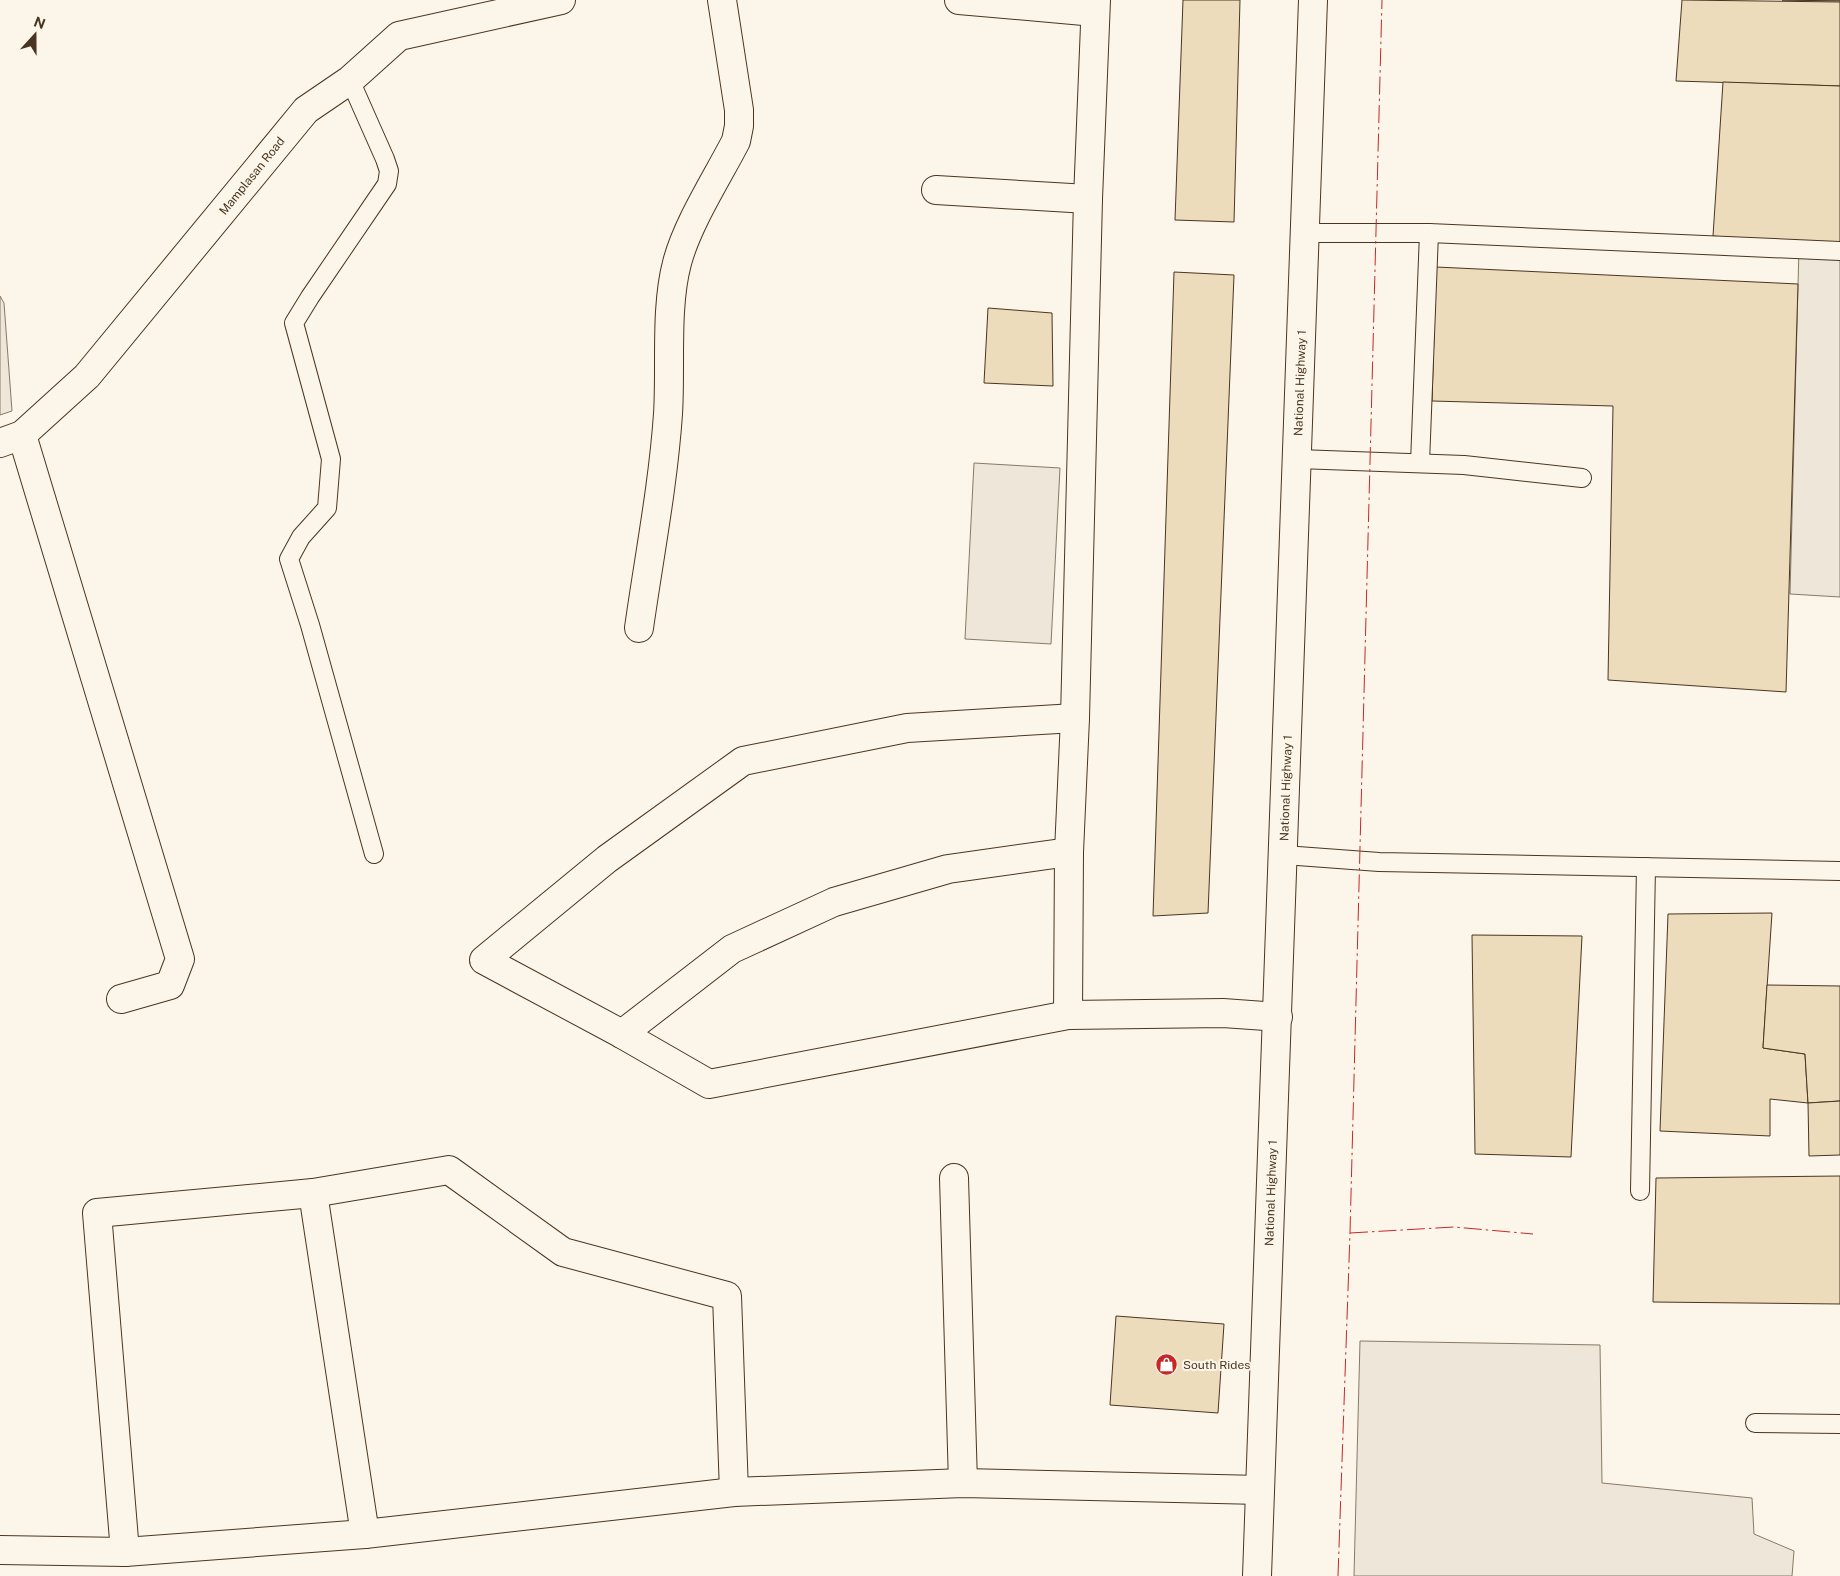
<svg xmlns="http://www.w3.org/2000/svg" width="1840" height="1576" font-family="'Public Sans',sans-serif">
<rect width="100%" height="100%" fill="#fbf6e9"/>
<g fill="#ede6d9" stroke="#887966">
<path d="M 1799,247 L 1840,248 L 1840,597 L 1790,594 Z"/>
<path d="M 0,296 L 4,303 L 12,411 L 0,415 Z"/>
<path d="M 974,463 L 1060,468 L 1051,644 L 965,639 Z"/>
<path d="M 1360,1341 L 1600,1345 L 1602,1483 L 1752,1498 L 1754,1534 L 1794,1551 L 1792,1576 L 1354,1576 Z"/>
</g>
<g fill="#ecdcbc" stroke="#4a3520">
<path d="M 1183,0 L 1240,0 L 1234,222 L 1175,220 Z"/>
<path d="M 1682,0 L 1840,2 L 1840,86 L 1676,81 Z"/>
<path d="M 1782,0 L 1840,0 L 1840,1 Z"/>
<path d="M 1723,82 L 1840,86 L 1840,248 L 1799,247 L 1713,236 Z"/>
<path d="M 1436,267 L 1798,284 L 1786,692 L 1608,680 L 1613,406 L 1432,401 Z"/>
<path d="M 1174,272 L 1234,275 L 1208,913 L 1153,916 Z"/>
<path d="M 988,308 L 1052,313 L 1053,386 L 984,383 Z"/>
<path d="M 1772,913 L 1763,1048 L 1805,1054 L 1808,1103 L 1770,1099 L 1770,1136 L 1660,1131 L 1668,914 Z"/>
<path d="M 1472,935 L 1582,936 L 1571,1157 L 1475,1154 Z"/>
<path d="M 1767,985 L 1840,986 L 1840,1101 L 1808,1103 L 1805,1054 L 1763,1048 Z"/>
<path d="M 1840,1101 L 1840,1155 L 1809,1156 L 1808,1103 Z"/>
<path d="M 1840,1176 L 1840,1304 L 1653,1302 L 1656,1178 Z"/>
<path d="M 1116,1316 L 1224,1324 L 1218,1413 L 1110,1405 Z"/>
</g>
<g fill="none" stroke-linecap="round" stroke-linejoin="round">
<defs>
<g id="lane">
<path d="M 350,80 L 385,159 L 389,171 L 387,184 L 310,297 L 294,323 L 331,459 L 327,508 L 301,537 L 289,559 L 310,625 L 374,854"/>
<path d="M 1305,233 L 1429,233 L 1840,251"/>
<path d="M 1298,459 L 1464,465 L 1582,478"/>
<path d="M 1420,463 L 1429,233"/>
<path d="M 1284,855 L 1379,862 L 1840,871"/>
<path d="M 1640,1191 L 1646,867"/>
<path d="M 1755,1423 L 1840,1424"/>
</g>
<g id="street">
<path d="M 959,0 L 1095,12"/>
<path d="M 936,190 L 1088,199"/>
<path d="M 22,435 L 180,959 L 170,985 L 121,999"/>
<path d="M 639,628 C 649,557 663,486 668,414 C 671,367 665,308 677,263 C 687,224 717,178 736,141 L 739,126 L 739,110 L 722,0"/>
<path d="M 1075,718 L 907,728 L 743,761 L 607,859 L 484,960 L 622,1034 L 709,1084 L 1068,1015 L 1223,1013 L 1278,1017"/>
<path d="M 1068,1015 L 1069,852 L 1075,718 L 1088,199 L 1096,0"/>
<path d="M 622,1034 L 732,949 L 834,902 L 948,869 L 1069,852"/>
<path d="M 954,1178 L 963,1483"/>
<path d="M 313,1193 L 365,1534"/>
<path d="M 0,1550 L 125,1552 L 365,1534 L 734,1492 L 963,1483 L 1260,1490"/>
<path d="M 125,1552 L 97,1213 L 313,1193 L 449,1170 L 563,1252 L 727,1296 L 734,1492"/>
</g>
<path id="secondary" d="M 0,443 L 22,435 L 87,376 L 306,110 L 350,80 L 399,36 L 561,0"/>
<path id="highway" d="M 1257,1576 L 1313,0"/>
</defs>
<use href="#lane" stroke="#4a3520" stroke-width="20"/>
<use href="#street" stroke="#4a3520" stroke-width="30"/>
<use href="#secondary" stroke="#4a3520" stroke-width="30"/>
<use href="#highway" stroke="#4a3520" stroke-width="30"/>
<use href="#lane" stroke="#fbf6e9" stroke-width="18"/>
<use href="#street" stroke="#fbf6e9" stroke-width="28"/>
<use href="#secondary" stroke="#fbf6e9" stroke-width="28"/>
<use href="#highway" stroke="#fbf6e9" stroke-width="28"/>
<g stroke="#c62828" stroke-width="1" stroke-dasharray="18 4 2.5 4" stroke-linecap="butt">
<path d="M 1350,1233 L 1454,1227 L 1533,1234"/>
<path d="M 1338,1576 L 1350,1233 L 1382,0"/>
</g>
</g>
<defs>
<symbol id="shop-disc" viewBox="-11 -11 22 22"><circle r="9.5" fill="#c62828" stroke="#fbf6e9"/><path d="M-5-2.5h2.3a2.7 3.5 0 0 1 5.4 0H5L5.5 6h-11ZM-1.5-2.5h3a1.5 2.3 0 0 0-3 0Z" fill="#fff"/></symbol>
</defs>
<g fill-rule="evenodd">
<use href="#shop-disc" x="1154" y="1352" width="25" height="25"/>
</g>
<g text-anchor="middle" stroke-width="4" stroke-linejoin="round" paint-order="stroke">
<g font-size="12" fill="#4a3520" stroke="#fbf6e9">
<text transform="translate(252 176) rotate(-51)" y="4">Mamplasan Road</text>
<text transform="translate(1300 383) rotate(-88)" y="4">National Highway 1</text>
<text transform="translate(1286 788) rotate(-88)" y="4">National Highway 1</text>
<text transform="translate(1271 1193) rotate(-88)" y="4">National Highway 1</text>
</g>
<g font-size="12" fill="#4a3520" stroke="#fbf6e9" text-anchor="start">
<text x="1183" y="1369">South Rides</text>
</g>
</g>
<g transform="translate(35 35) rotate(21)" stroke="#fbf6e9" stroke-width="4" paint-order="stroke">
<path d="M0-4L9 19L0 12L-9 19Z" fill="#4a3520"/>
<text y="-8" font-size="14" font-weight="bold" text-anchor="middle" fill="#4a3520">N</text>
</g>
</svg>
